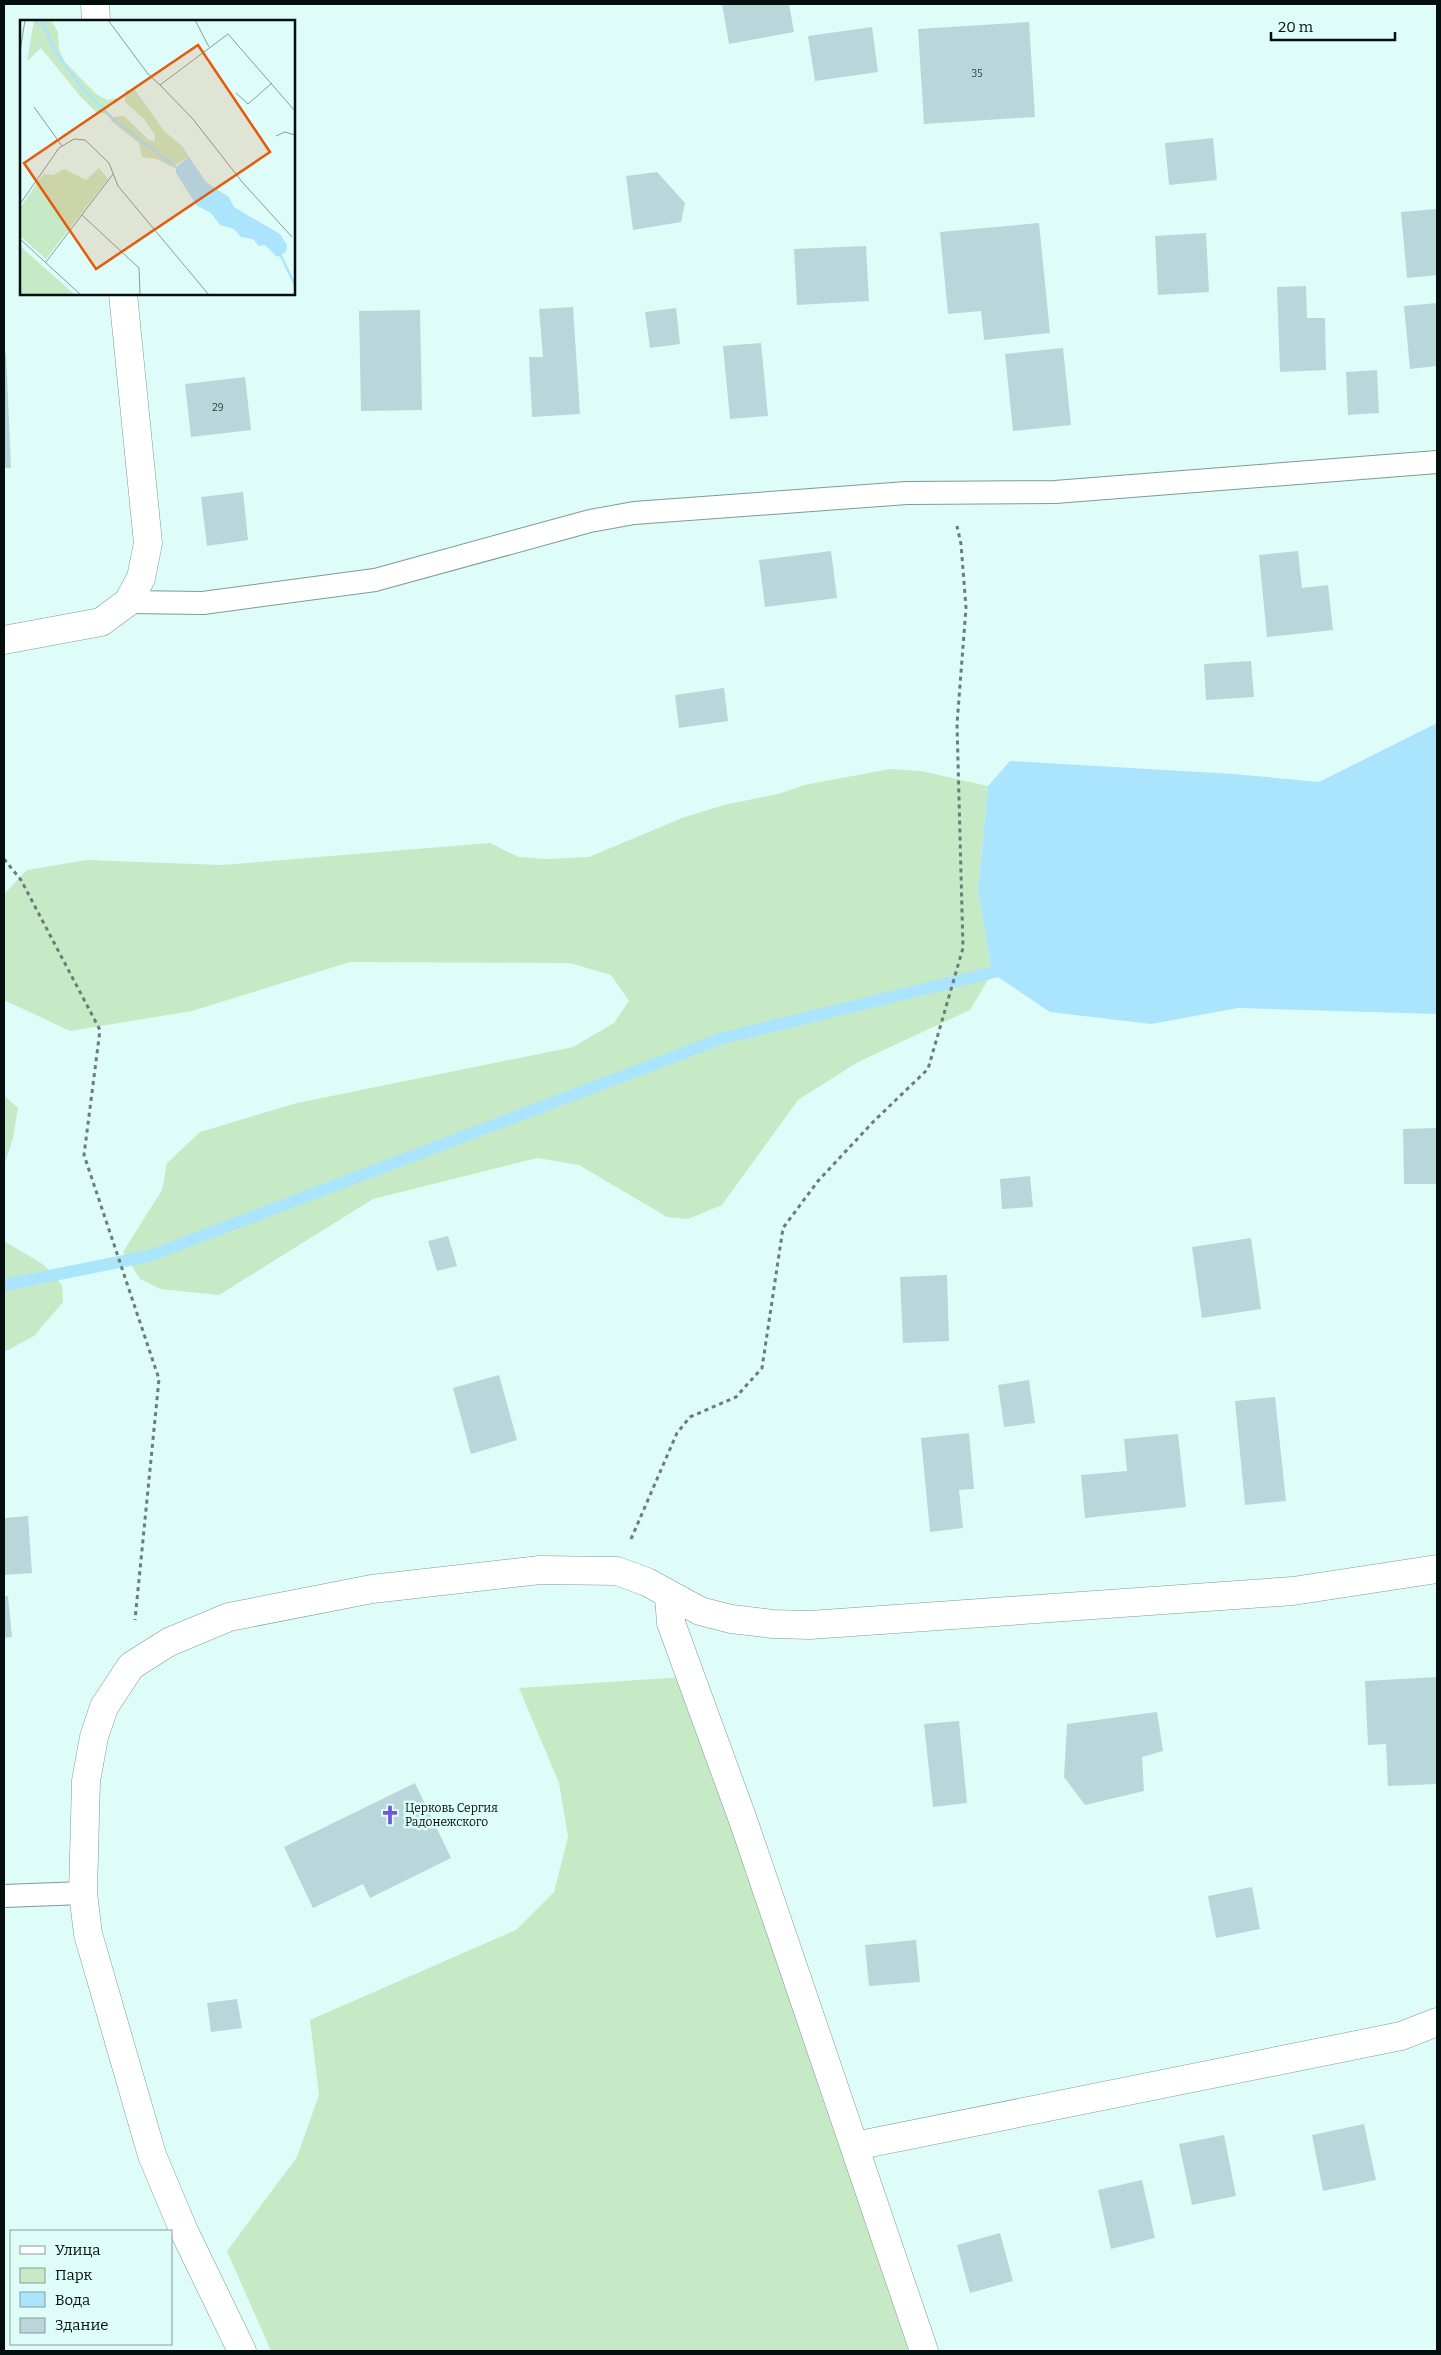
<svg xmlns="http://www.w3.org/2000/svg" width="1441" height="2355" font-family="Bitter,serif">
<rect width="100%" height="100%" fill="#defdf8"/>
<g fill="#c7eac6">
<path d="M 890,769 L 921,771 L 988,786 L 978,890 L 992,973 L 970,1010 L 858,1062 L 798,1100 L 722,1205 L 688,1219 L 667,1217 L 579,1165 L 537,1158 L 373,1199 L 219,1295 L 160,1289 L 140,1279 L 123,1252 L 162,1190 L 167,1163 L 200,1132 L 297,1103 L 573,1047 L 614,1023 L 629,1001 L 611,975 L 570,963 L 350,962 L 192,1011 L 70,1031 L 4,1000 L 4,894 L 27,870 L 86,860 L 222,865 L 490,843 L 519,857 L 546,859 L 589,857 L 682,818 L 724,805 L 778,794 L 804,785 Z"/>
<path d="M 4,1095 L 18,1108 L 13,1138 L 4,1166 Z"/>
<path d="M 4,1241 L 44,1265 L 62,1285 L 63,1302 L 34,1336 L 4,1352 Z"/>
<path d="M 683,1677 L 914,2351 L 271,2351 L 227,2251 L 297,2157 L 319,2095 L 310,2020 L 516,1930 L 554,1892 L 568,1837 L 559,1783 L 519,1688 Z"/>
</g>
<path fill="#abe4fd" d="M 1437,723 L 1437,1014 L 1238,1008 L 1151,1024 L 1050,1012 L 992,973 L 978,890 L 988,786 L 1010,761 L 1234,774 L 1319,782 Z"/>
<g fill="none" stroke-linecap="round" stroke-linejoin="round">
<path stroke="#abe4fd" stroke-width="12" d="M 4,1285 L 149,1256 L 723,1038 L 1007,969"/>
</g>
<g fill="#b9d7db">
<path d="M 722,4 L 789,4 L 794,32 L 729,44 Z"/>
<path d="M 1029,22 L 1035,117 L 924,124 L 918,29 Z"/>
<path d="M 872,27 L 878,72 L 815,81 L 808,36 Z"/>
<path d="M 1213,138 L 1217,180 L 1169,185 L 1165,143 Z"/>
<path d="M 657,172 L 685,203 L 681,222 L 633,230 L 626,176 Z"/>
<path d="M 1437,209 L 1437,275 L 1407,278 L 1401,212 Z"/>
<path d="M 1039,223 L 1050,333 L 984,340 L 981,311 L 948,314 L 940,232 Z"/>
<path d="M 1206,233 L 1209,292 L 1158,295 L 1155,236 Z"/>
<path d="M 866,246 L 869,301 L 797,305 L 794,249 Z"/>
<path d="M 1306,286 L 1307,318 L 1325,318 L 1326,370 L 1280,372 L 1277,287 Z"/>
<path d="M 1437,303 L 1437,366 L 1410,369 L 1404,306 Z"/>
<path d="M 573,307 L 580,414 L 532,417 L 529,357 L 543,357 L 539,309 Z"/>
<path d="M 676,308 L 680,344 L 650,348 L 645,312 Z"/>
<path d="M 420,310 L 422,410 L 361,411 L 359,311 Z"/>
<path d="M 761,343 L 768,416 L 730,419 L 723,346 Z"/>
<path d="M 1063,348 L 1071,425 L 1013,431 L 1005,354 Z"/>
<path d="M 4,353 L 6,353 L 11,468 L 4,468 Z"/>
<path d="M 1377,370 L 1379,413 L 1348,415 L 1346,372 Z"/>
<path d="M 245,377 L 251,430 L 191,437 L 185,384 Z"/>
<path d="M 243,492 L 248,540 L 207,546 L 201,497 Z"/>
<path d="M 831,551 L 837,598 L 765,607 L 759,560 Z"/>
<path d="M 1298,551 L 1302,588 L 1328,585 L 1333,630 L 1267,637 L 1259,555 Z"/>
<path d="M 1251,661 L 1254,697 L 1206,700 L 1204,664 Z"/>
<path d="M 724,688 L 728,721 L 679,728 L 675,695 Z"/>
<path d="M 1437,1128 L 1437,1184 L 1404,1184 L 1403,1129 Z"/>
<path d="M 1030,1176 L 1033,1207 L 1002,1209 L 1000,1179 Z"/>
<path d="M 448,1236 L 457,1266 L 437,1271 L 428,1241 Z"/>
<path d="M 1251,1238 L 1261,1309 L 1202,1318 L 1192,1247 Z"/>
<path d="M 947,1275 L 949,1341 L 903,1343 L 900,1277 Z"/>
<path d="M 499,1375 L 517,1440 L 471,1454 L 453,1388 Z"/>
<path d="M 1029,1380 L 1035,1423 L 1004,1427 L 998,1385 Z"/>
<path d="M 1275,1397 L 1286,1501 L 1245,1505 L 1235,1401 Z"/>
<path d="M 969,1433 L 974,1489 L 959,1490 L 963,1528 L 930,1532 L 921,1438 Z"/>
<path d="M 1178,1434 L 1186,1507 L 1085,1518 L 1081,1475 L 1127,1471 L 1124,1439 Z"/>
<path d="M 28,1516 L 32,1573 L 4,1575 L 4,1518 Z"/>
<path d="M 4,1596 L 8,1596 L 12,1637 L 4,1638 Z"/>
<path d="M 1437,1677 L 1437,1784 L 1388,1786 L 1386,1744 L 1368,1745 L 1365,1681 Z"/>
<path d="M 1157,1712 L 1163,1751 L 1142,1757 L 1144,1791 L 1085,1805 L 1064,1777 L 1067,1724 Z"/>
<path d="M 959,1721 L 967,1803 L 933,1807 L 924,1724 Z"/>
<path d="M 415,1783 L 451,1858 L 370,1898 L 363,1884 L 313,1908 L 284,1847 Z"/>
<path d="M 1252,1887 L 1260,1929 L 1216,1938 L 1208,1896 Z"/>
<path d="M 916,1940 L 920,1982 L 869,1986 L 865,1945 Z"/>
<path d="M 237,1999 L 242,2028 L 211,2032 L 207,2003 Z"/>
<path d="M 1364,2124 L 1376,2180 L 1323,2191 L 1312,2135 Z"/>
<path d="M 1224,2135 L 1236,2196 L 1192,2205 L 1179,2144 Z"/>
<path d="M 1142,2180 L 1155,2238 L 1111,2249 L 1098,2190 Z"/>
<path d="M 1000,2233 L 1013,2281 L 970,2293 L 957,2245 Z"/>
</g>
<g fill="none" stroke-linecap="round" stroke-linejoin="round">
<defs>
<g id="service">
<path d="M 128,602 L 203,603 L 375,580 L 590,521 L 634,513 L 907,493 L 1055,492 L 1437,462"/>
<path d="M 4,1896 L 83,1893"/>
</g>
<g id="minor">
<path d="M 95,4 L 96,21"/>
<path d="M 4,640 L 101,622 L 128,602 L 141,578 L 148,543 L 123,294"/>
<path d="M 669,1596 L 671,1623 L 743,1820 L 924,2351"/>
<path d="M 855,2146 L 1401,2036 L 1437,2022"/>
<path d="M 242,2351 L 183,2229 L 152,2155 L 88,1934 L 83,1893 L 86,1781 L 94,1737 L 104,1707 L 131,1666 L 169,1642 L 229,1617 L 372,1589 L 540,1570 L 617,1571 L 647,1582 L 700,1611 L 731,1619 L 773,1624 L 810,1625 L 1293,1591 L 1437,1569"/>
</g>
</defs>
<use href="#service" stroke="#7e9b96" stroke-width="24"/>
<use href="#minor" stroke="#7e9b96" stroke-width="29"/>
<g stroke="#697d7a" stroke-width="3" stroke-dasharray="4 4" stroke-linecap="butt">
<path d="M 4,859 L 21,880 L 100,1030 L 84,1155 L 159,1379 L 135,1620"/>
<path d="M 631,1539 L 677,1433 L 690,1417 L 736,1397 L 762,1368 L 783,1228 L 818,1181 L 874,1121 L 928,1069 L 963,948 L 957,724 L 966,608 L 961,544 L 957,526"/>
</g>
<use href="#service" stroke="#fff" stroke-width="22"/>
<use href="#minor" stroke="#fff" stroke-width="28"/>
</g>
<defs>
<symbol id="church-bare" viewBox="-9 -9 18 18"><path d="M-1.2-6h2.4v3.5h3.3v2.4h-3.3V6h-2.4V-.1h-3.3v-2.4h3.3Z" fill="#735ad4" stroke="#defdf8" stroke-width="2.5" paint-order="stroke"/></symbol>
</defs>
<g fill-rule="evenodd">
<use href="#church-bare" x="376" y="1801" width="28" height="28"/>
</g>
<g text-anchor="middle" stroke-width="5" stroke-linejoin="round" paint-order="stroke">
<g font-size="10" fill="#314040">
<text x="977" y="77">35</text>
<text x="218" y="411">29</text>
</g>
<g font-size="12" fill="#040e0c" stroke="#defdf8" text-anchor="start">
<text x="405" y="1812">Церковь Сергия<tspan x="405" dy="14">Радонежского</tspan></text>
</g>
</g>
<g transform="translate(20 20)">
<rect width="275" height="275" fill="#defdf8"/>
<path d="M 14,0 L 31,0 L 38,12 L 39,30 L 45,42 L 76,74 L 87,80 L 97,78 L 97,82 L 87,86 L 86,94 L 76,92 L 60,76 L 21,28 L 7,41 ZM 105,70 L 115,70 L 144,111 L 163,127 L 169,137 L 152,147 L 137,139 L 122,137 L 119,123 L 91,101 L 92,97 L 104,96 L 129,120 L 135,121 L 135,115 L 124,99 L 105,82 ZM 79,148 L 88,159 L 26,239 L 0,216 L 0,188 L 23,154 L 33,155 L 44,149 L 66,160 ZM 0,226 L 55,275 L 0,275 Z" fill="#c7eac6"/>
<path d="M 169,137 L 186,162 L 209,177 L 214,187 L 260,214 L 267,225 L 266,232 L 257,237 L 245,225 L 239,226 L 233,219 L 221,217 L 214,209 L 200,205 L 191,193 L 177,186 L 156,153 L 156,147 Z" fill="#abe4fd"/>
<path fill="none" stroke="#abe4fd" stroke-width="2.5" d="M 15,2 L 24,5 L 34,30 L 62,68 L 93,99 L 156,147M 260,234 L 275,265"/>
<path fill="none" stroke="#879d9a" stroke-width="1" d="M 88,0 L 128,54 L 140,65 L 208,14 L 275,91M 175,0 L 189,27M 0,32 L 5,0M 140,65 L 172,98 L 223,163 L 272,217M 216,73 L 228,84 L 252,63M 14,87 L 42,126M 256,116 L 265,112 L 275,115M 0,184 L 39,128 L 54,119 L 65,120 L 89,143 L 98,166 L 189,275M 62,195 L 119,248 L 120,275M 0,219 L 61,275M 26,242 L 93,154"/>
<path fill="#e8590c" fill-opacity="0.15" stroke="#e8590c" stroke-width="2.5" d="M 178,25 L 250,132 L 76,249 L 4,143 Z"/>
<rect width="275" height="275" fill="none" stroke="#040e0c" stroke-width="2.5"/>
</g>
<rect width="1441" height="2355" fill="none" stroke="#040e0c" stroke-width="10"/>
<rect x="10" y="2230" width="162" height="115" fill="#defdf8" stroke="#879d9a"/>
<rect x="20" y="2246" width="25" height="8" fill="#ffffff" stroke="#879d9a"/>
<text x="55" y="2255" font-size="15" fill="#040e0c">Улица</text>
<rect x="20" y="2268" width="25" height="15" fill="#c7eac6" stroke="#879d9a"/>
<text x="55" y="2280" font-size="15" fill="#040e0c">Парк</text>
<rect x="20" y="2292" width="25" height="15" fill="#abe4fd" stroke="#879d9a"/>
<text x="55" y="2305" font-size="15" fill="#040e0c">Вода</text>
<rect x="20" y="2318" width="25" height="15" fill="#b9d7db" stroke="#879d9a"/>
<text x="55" y="2330" font-size="15" fill="#040e0c">Здание</text>
<path d="M1271 32v8h124v-8" fill="none" stroke="#040e0c" stroke-width="2.5"/>
<text x="1278" y="32" font-size="15" fill="#040e0c" stroke="#defdf8" stroke-width="4" paint-order="stroke">20 m</text>
</svg>
